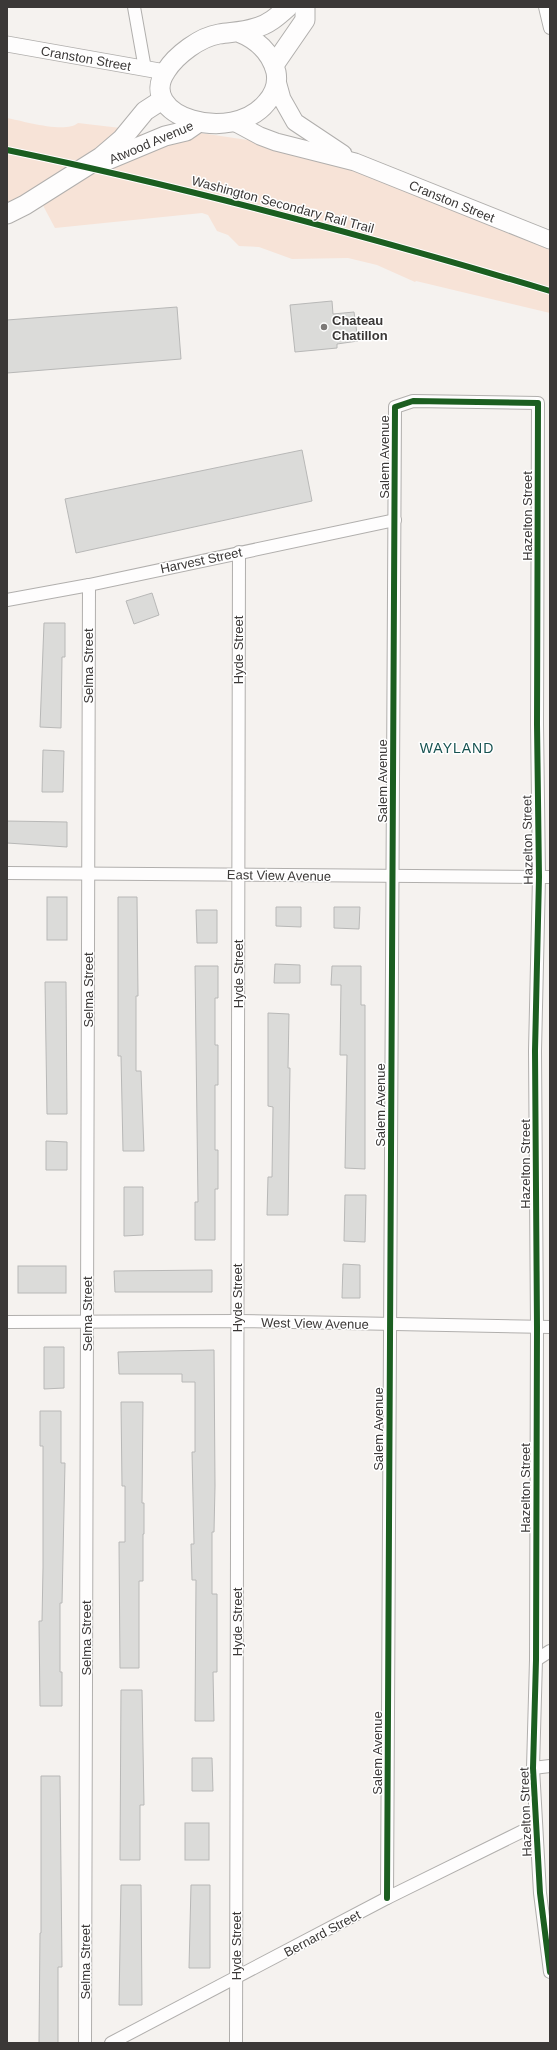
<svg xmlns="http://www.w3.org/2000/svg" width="557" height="2050" font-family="Helvetica,sans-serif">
<rect width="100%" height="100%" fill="#f5f2ef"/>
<path fill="#f7e3d7" d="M 7,118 C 23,121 66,134 78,123 L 129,129 L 151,139 L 187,131 L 261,142 L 374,169 L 550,239 L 550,313 L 416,281 L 415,282 L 377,265 L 348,258 L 292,259 L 259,247 L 239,246 L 228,235 L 217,231 L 208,215 L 202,213 L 55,228 L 39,198 L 7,215 Z"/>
<g fill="#dbdbd9" stroke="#b8b8b7">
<path d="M 332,301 L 333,314 L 354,312 L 358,341 L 337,344 L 337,348 L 295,352 L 290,305 Z"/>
<path d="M 177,307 L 181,359 L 7,373 L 7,320 Z"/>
<path d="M 302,450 L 312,501 L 76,553 L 65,499 Z"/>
<path d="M 152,593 L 159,615 L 134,624 L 126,601 Z"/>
<path d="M 44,623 L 65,623 L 65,657 L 62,657 L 61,728 L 40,727 Z"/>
<path d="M 43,750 L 64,751 L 63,792 L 42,792 Z"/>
<path d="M 7,821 L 67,822 L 67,847 L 7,843 Z"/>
<rect x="47" y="897" width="20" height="43"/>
<path d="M 118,897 L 137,897 L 138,996 L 136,996 L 136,1071 L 141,1071 L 144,1151 L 123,1151 L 121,1056 L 118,1056 Z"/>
<path d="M 276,907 L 301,907 L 301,927 L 276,926 Z"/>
<path d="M 334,907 L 360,907 L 359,929 L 334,928 Z"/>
<path d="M 196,910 L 217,910 L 217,943 L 197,943 Z"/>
<path d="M 275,964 L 300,965 L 300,983 L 274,983 Z"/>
<path d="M 195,966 L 218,966 L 218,998 L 215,998 L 215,1045 L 218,1045 L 218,1085 L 215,1085 L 215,1150 L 218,1150 L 218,1189 L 215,1189 L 215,1240 L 195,1240 L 195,1202 L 198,1202 Z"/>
<path d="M 332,966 L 361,966 L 361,1005 L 365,1005 L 365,1169 L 345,1168 L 347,1055 L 340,1055 L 341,985 L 331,985 Z"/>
<path d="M 45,982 L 66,982 L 67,1114 L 47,1114 Z"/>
<path d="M 268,1013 L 289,1014 L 288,1068 L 290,1068 L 288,1215 L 267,1215 L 268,1177 L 272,1177 L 273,1107 L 268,1106 Z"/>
<path d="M 46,1141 L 67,1142 L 67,1170 L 46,1170 Z"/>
<path d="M 124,1187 L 143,1187 L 143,1235 L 124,1236 Z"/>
<path d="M 345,1195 L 366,1195 L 365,1242 L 344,1241 Z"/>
<path d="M 343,1264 L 360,1265 L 360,1298 L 342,1298 Z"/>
<rect x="18" y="1266" width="48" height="27"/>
<path d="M 212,1270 L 212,1292 L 115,1292 L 114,1271 Z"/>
<path d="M 44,1347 L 64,1347 L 64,1388 L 44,1389 Z"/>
<path d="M 214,1350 L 215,1486 L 214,1532 L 212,1532 L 212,1594 L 217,1594 L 217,1672 L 213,1672 L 214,1721 L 195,1721 L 196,1580 L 192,1580 L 191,1544 L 194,1544 L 192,1452 L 195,1452 L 195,1382 L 182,1382 L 182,1374 L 119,1374 L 118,1352 Z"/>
<path d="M 121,1402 L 143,1402 L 142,1503 L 144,1503 L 144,1534 L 143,1534 L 143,1581 L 139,1581 L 139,1668 L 120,1668 L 119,1542 L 125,1542 L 125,1486 L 122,1486 Z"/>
<path d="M 40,1411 L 61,1411 L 61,1463 L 65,1463 L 62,1603 L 60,1603 L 60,1672 L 62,1672 L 62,1706 L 40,1706 L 39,1621 L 42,1621 L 43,1568 L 43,1446 L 40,1446 Z"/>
<path d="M 121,1690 L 142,1690 L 144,1805 L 140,1805 L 140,1860 L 120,1860 Z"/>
<path d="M 192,1758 L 212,1758 L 213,1791 L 192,1791 Z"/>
<path d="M 41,1776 L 60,1776 L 62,1967 L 58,1967 L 58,2043 L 39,2043 L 40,1933 L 41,1933 Z"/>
<rect x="185" y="1823" width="24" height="37"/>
<path d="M 121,1885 L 141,1885 L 142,2005 L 119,2005 Z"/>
<path d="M 191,1885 L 210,1885 L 210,1968 L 189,1968 Z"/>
</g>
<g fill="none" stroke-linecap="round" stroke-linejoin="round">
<defs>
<g id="minor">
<path d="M 134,7 L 145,69"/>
<path d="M 545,7 L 550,28"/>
<path d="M 7,600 L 89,585 L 395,520"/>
<path d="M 7,873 L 550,877"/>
<path d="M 7,1322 L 237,1321 L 550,1327"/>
<path d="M 536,1660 L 550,1651"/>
<path d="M 533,1768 L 550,1766"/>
<path d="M 387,1898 L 395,407 L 413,401 L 538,403 L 537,724 L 539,877 L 535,1051 L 537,1327 L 536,1660 L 533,1768 L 540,1893 L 550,1972"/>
<path d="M 85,2043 L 89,585"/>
<path d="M 111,2043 L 387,1898 L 535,1825"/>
<path d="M 236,2043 L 239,552"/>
</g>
<path id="tertiary" d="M 7,44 L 165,72"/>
<g id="secondary">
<path d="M 277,81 L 282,99 L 295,122 L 343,154"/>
<path d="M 234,122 L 260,136 L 276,142 L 355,162 L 550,240"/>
</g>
<g id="primary">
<path d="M 238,32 C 256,39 271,52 276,72 C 278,83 275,93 267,102 C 232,146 135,116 166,71 C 176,55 200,37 219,34 C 231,32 243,32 255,28 C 268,25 278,16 288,7"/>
<path d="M 274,65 L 305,20 L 305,7"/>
<path d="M 105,161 L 165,136 L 186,131 L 199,122"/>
<path d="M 7,214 L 25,205 L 101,157 L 122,139 L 145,111 L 162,100"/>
</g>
</defs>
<use href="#minor" stroke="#b1afad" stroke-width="14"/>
<use href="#tertiary" stroke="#b1afad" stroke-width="17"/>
<use href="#secondary" stroke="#b1afad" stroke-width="19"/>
<use href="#primary" stroke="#b1afad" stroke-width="21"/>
<use href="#minor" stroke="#fefdfd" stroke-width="12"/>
<use href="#tertiary" stroke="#fefdfd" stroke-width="15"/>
<use href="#secondary" stroke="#fefdfd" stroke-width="17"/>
<use href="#primary" stroke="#fefdfd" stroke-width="19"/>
<defs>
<g id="cycleway">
<path d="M 7,150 C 190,188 371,237 550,291"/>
<path d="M 387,1898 L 395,407 L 413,401 L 538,403 L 537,724 L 539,877 L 535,1051 L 537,1327 L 536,1660 L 533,1768 L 540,1893 L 550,1972"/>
</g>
</defs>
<use href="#cycleway" stroke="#fff" stroke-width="8"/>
<use href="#cycleway" stroke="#1b5e20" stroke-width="6"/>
</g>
<circle fill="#7c7977" stroke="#fff" stroke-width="1.5" cx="324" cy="327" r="4"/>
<g text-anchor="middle" stroke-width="3" stroke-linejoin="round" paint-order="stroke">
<g font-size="13" fill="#3b3837" stroke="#fff">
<text transform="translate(86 58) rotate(10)" y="5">Cranston Street</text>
<text transform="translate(151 142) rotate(-23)" y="5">Atwood Avenue</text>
<text transform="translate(452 201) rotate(22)" y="5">Cranston Street</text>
<text transform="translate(283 204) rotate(15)" y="5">Washington Secondary Rail Trail</text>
<text transform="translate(384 457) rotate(-90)" y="5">Salem Avenue</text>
<text transform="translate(527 516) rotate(-90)" y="5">Hazelton Street</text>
<text transform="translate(201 560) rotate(-12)" y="5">Harvest Street</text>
<text transform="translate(238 650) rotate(-90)" y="5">Hyde Street</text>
<text transform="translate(88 666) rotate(-90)" y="5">Selma Street</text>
<text transform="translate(382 781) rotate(-90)" y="5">Salem Avenue</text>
<text transform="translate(527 840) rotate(-91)" y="5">Hazelton Street</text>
<text transform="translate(279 875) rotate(1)" y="5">East View Avenue</text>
<text transform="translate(238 974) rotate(-90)" y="5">Hyde Street</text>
<text transform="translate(88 990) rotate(-90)" y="5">Selma Street</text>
<text transform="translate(380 1105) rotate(-90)" y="5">Salem Avenue</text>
<text transform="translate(525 1164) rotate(-90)" y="5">Hazelton Street</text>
<text transform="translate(237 1298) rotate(-90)" y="5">Hyde Street</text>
<text transform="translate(87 1314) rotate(-90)" y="5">Selma Street</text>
<text transform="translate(315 1323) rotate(1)" y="5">West View Avenue</text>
<text transform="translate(378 1429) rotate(-90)" y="5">Salem Avenue</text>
<text transform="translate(525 1488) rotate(-90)" y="5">Hazelton Street</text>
<text transform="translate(237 1622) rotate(-90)" y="5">Hyde Street</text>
<text transform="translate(86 1638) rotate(-90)" y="5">Selma Street</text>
<text transform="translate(377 1753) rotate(-90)" y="5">Salem Avenue</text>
<text transform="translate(525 1812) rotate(-92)" y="5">Hazelton Street</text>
<text transform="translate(322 1933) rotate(-28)" y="5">Bernard Street</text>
<text transform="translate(236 1946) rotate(-90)" y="5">Hyde Street</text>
<text transform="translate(85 1962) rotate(-90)" y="5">Selma Street</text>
</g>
<g font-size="13" font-weight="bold" fill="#3b3837" stroke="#fff" text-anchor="start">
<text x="332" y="325">Chateau<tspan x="332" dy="15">Chatillon</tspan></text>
</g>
<g font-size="14" letter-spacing="1" fill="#175351" stroke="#fff">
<text x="457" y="753">WAYLAND</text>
</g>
</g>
<rect width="557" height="2050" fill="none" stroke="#3b3837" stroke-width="16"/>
</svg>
